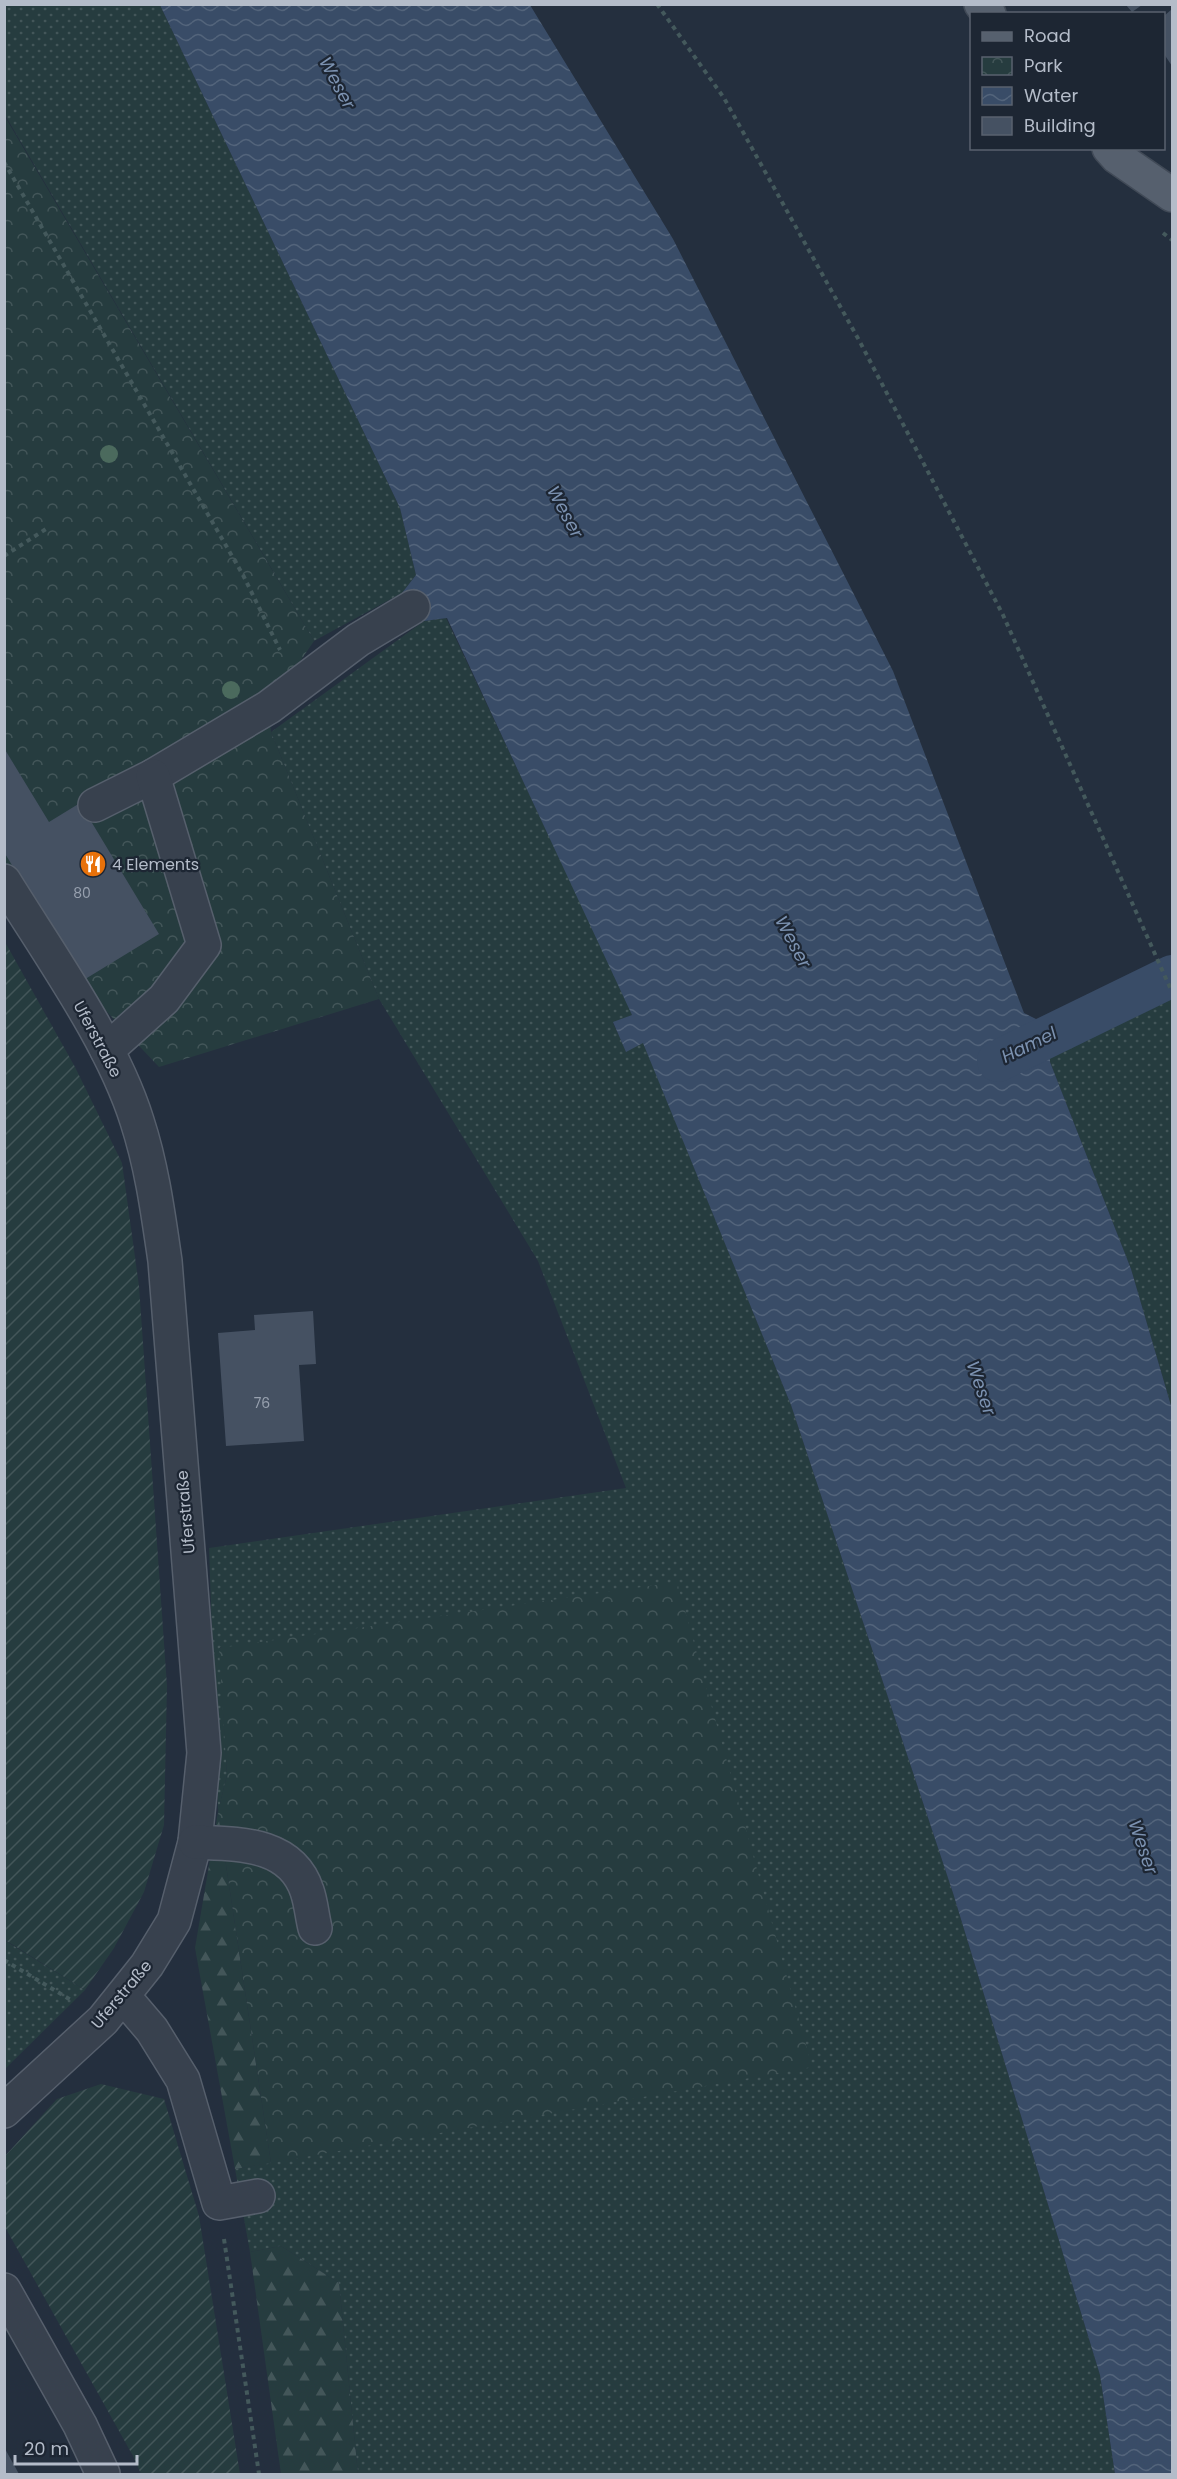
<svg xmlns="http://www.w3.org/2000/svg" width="1177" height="2479" font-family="Poppins,sans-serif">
<defs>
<pattern id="grass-dots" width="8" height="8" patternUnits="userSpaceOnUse" patternTransform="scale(1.5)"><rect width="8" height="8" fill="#263c3f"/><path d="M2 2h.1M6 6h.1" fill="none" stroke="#435659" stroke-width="1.8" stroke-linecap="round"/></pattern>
<pattern id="forest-firs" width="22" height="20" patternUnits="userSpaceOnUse" patternTransform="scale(1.5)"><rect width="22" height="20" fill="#263c3f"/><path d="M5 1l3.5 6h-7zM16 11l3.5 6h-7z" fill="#435659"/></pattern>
<pattern id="park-crowns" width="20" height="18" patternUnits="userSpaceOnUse" patternTransform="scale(1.5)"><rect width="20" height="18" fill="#263c3f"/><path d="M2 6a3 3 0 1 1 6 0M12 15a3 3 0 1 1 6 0" fill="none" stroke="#435659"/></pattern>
<pattern id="garden-furrows" width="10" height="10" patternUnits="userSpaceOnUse" patternTransform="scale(1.5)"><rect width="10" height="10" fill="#263c3f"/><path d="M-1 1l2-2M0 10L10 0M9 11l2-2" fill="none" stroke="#435659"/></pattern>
<pattern id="water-waves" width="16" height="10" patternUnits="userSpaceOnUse" patternTransform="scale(1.5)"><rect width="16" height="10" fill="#394c67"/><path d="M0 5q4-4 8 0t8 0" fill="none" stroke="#53647b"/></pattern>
</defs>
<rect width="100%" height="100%" fill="#242f3e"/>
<g fill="url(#grass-dots)">
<path d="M 4,5 L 160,5 L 400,508 L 416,575 L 402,593 L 314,641 L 5,115 Z"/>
<path d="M 446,618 L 624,995 L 632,1015 L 613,1023 L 626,1051 L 643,1042 L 791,1405 L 953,1893 L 1100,2375 L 1115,2474 L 358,2474 L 339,2283 L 281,2246 L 250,2252 L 235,2169 L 812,2066 L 220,1647 L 227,1775 L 218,1812 L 209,1548 L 626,1488 L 538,1261 L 379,999 L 271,732 L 424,621 Z"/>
<path d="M 1169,987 L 1172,999 L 1172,1409 L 1131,1269 L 1050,1062 L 1050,1047 Z"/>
<path d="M 4,1940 L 85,1990 L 5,2069 L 4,2069 Z"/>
</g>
<g fill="url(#forest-firs)">
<path d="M 218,1812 L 271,2163 L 235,2169 L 195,1948 Z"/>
<path d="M 281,2246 L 339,2283 L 358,2474 L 281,2474 L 250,2252 Z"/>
</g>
<g fill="url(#park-crowns)">
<path d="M 4,115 L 314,641 L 269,707 L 271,732 L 379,999 L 159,1067 L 73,976 L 5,862 Z"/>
<path d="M 677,1582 L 812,2067 L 271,2163 L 218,1812 L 227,1775 L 219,1648 Z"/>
</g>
<g fill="url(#garden-furrows)">
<path d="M 5,942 L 75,1067 L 122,1163 L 139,1286 L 167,1686 L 164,1825 L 144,1892 L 114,1948 L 85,1990 L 5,1940 Z"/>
<path d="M 101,2084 L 164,2099 L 199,2216 L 240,2474 L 141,2474 L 133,2456 L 5,2227 L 5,2156 L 57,2099 Z"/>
</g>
<path fill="url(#water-waves)" d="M 160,5 L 530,5 L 673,239 L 893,671 L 1024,1013 L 1042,1022 L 1050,1037 L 1050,1062 L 1131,1269 L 1172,1409 L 1172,2474 L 1115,2474 L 1100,2375 L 953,1893 L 791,1405 L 643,1043 L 626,1052 L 613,1022 L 632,1015 L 447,618 L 424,621 L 402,593 L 416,575 L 400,508 Z"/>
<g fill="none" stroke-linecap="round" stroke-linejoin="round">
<path stroke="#394c67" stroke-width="42" d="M 998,1061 L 1172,976"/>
</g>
<g fill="#455162">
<path d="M 1126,5 L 1142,5 L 1132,12 Z"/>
<path d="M 1172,9 L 1172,66 L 1164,54 L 1164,16 Z"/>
<path d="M 4,748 L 49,822 L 80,803 L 159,934 L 82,981 L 4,852 Z"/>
<path d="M 313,1311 L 316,1364 L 299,1365 L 304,1441 L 226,1446 L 218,1333 L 255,1330 L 254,1315 Z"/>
<path d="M 4,2447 L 19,2474 L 4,2474 Z"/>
</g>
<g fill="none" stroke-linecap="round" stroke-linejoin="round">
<defs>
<g id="minor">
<path d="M 95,805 L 153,776 L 269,707 L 358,640 L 413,607"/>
<path d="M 4,881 C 49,954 112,1041 137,1121 C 152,1167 158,1213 165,1261 L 204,1753 L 195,1842 L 174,1921 L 147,1965 L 103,2020 L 4,2111"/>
<path d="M 107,1050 L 164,999 L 204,945 L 153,776"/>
<path d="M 195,1842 C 237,1844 291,1842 307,1891 C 311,1902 312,1916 315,1928"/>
<path d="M 123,1996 L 152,2030 L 183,2080 L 219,2203 L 258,2196"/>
<path d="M 4,2290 L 80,2425 L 103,2474"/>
</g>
<g id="major">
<path d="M 981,4 L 989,14"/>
<path d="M 1109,148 L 1117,157 L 1172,195"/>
</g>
</defs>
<use href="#minor" stroke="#565f6c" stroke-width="36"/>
<use href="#major" stroke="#414a57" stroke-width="36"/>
<g stroke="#44595c" stroke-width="4" stroke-dasharray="4.5 4.5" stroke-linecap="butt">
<path d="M 657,4 L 724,98 L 860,342 L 1003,615 L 1172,992"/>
<path d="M 4,162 L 243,575 L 280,650"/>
<path d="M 1163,233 L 1172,240"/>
<path d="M 4,556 L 46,529"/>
<path d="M 4,1960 L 71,2000"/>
<path d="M 224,2239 L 259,2474"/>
</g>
<use href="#minor" stroke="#38414e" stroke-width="33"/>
<use href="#major" stroke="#56606e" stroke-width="33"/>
</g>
<g fill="#4b6a5d">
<circle cx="109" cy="454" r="9"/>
<circle cx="231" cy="690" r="9"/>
</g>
<defs>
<symbol id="restaurant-disc" viewBox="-11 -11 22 22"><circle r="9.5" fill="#e8710a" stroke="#1d2633"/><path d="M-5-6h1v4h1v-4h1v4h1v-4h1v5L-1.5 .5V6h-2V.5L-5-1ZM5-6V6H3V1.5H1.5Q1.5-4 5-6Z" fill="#fff"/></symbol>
</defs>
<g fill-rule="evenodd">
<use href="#restaurant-disc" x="78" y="849" width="30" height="30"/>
</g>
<g text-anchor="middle" stroke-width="4.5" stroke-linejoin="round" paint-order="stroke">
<g font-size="14" fill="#98a1af">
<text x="82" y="898">80</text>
<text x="262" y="1408">76</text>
</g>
<g font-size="16" fill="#b4bcc9" stroke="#1d2633" text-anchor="start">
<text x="112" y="870">4 Elements</text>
</g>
<g font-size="16" fill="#b4bcc9" stroke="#1d2633">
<text transform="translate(98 1039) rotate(62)" y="6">Uferstraße</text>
<text transform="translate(185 1512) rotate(-95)" y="6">Uferstraße</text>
<text transform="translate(121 1994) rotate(-50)" y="6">Uferstraße</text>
</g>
<g font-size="18" font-style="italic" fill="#7c92b1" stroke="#1d2633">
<text transform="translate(337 83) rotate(62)" y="6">Weser</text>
<text transform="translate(565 512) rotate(62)" y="6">Weser</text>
<text transform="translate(793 942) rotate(62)" y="6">Weser</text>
<text transform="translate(1029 1045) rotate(-26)" y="6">Hamel</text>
<text transform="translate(981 1388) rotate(71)" y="6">Weser</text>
<text transform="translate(1143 1847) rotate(71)" y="6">Weser</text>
</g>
</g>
<rect width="1177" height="2479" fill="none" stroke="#b4bcc9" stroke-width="12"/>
<rect x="970" y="12" width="195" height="138" fill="#1d2633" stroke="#59626f" stroke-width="1.5"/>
<rect x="982" y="32" width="30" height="9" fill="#56606e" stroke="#59626f" stroke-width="1.5"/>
<text x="1024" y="42" font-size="18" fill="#b4bcc9">Road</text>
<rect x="982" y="57" width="30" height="18" fill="url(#park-crowns)" stroke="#59626f" stroke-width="1.5"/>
<text x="1024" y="72" font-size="18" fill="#b4bcc9">Park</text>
<rect x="982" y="87" width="30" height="18" fill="url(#water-waves)" stroke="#59626f" stroke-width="1.5"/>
<text x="1024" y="102" font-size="18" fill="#b4bcc9">Water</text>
<rect x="982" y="117" width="30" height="18" fill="#455162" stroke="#59626f" stroke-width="1.5"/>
<text x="1024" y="132" font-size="18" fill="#b4bcc9">Building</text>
<path d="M15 2455v9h122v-9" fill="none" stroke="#b4bcc9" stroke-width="3"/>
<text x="24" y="2455" font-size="18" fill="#b4bcc9" stroke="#1d2633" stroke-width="4.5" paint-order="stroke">20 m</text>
</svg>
